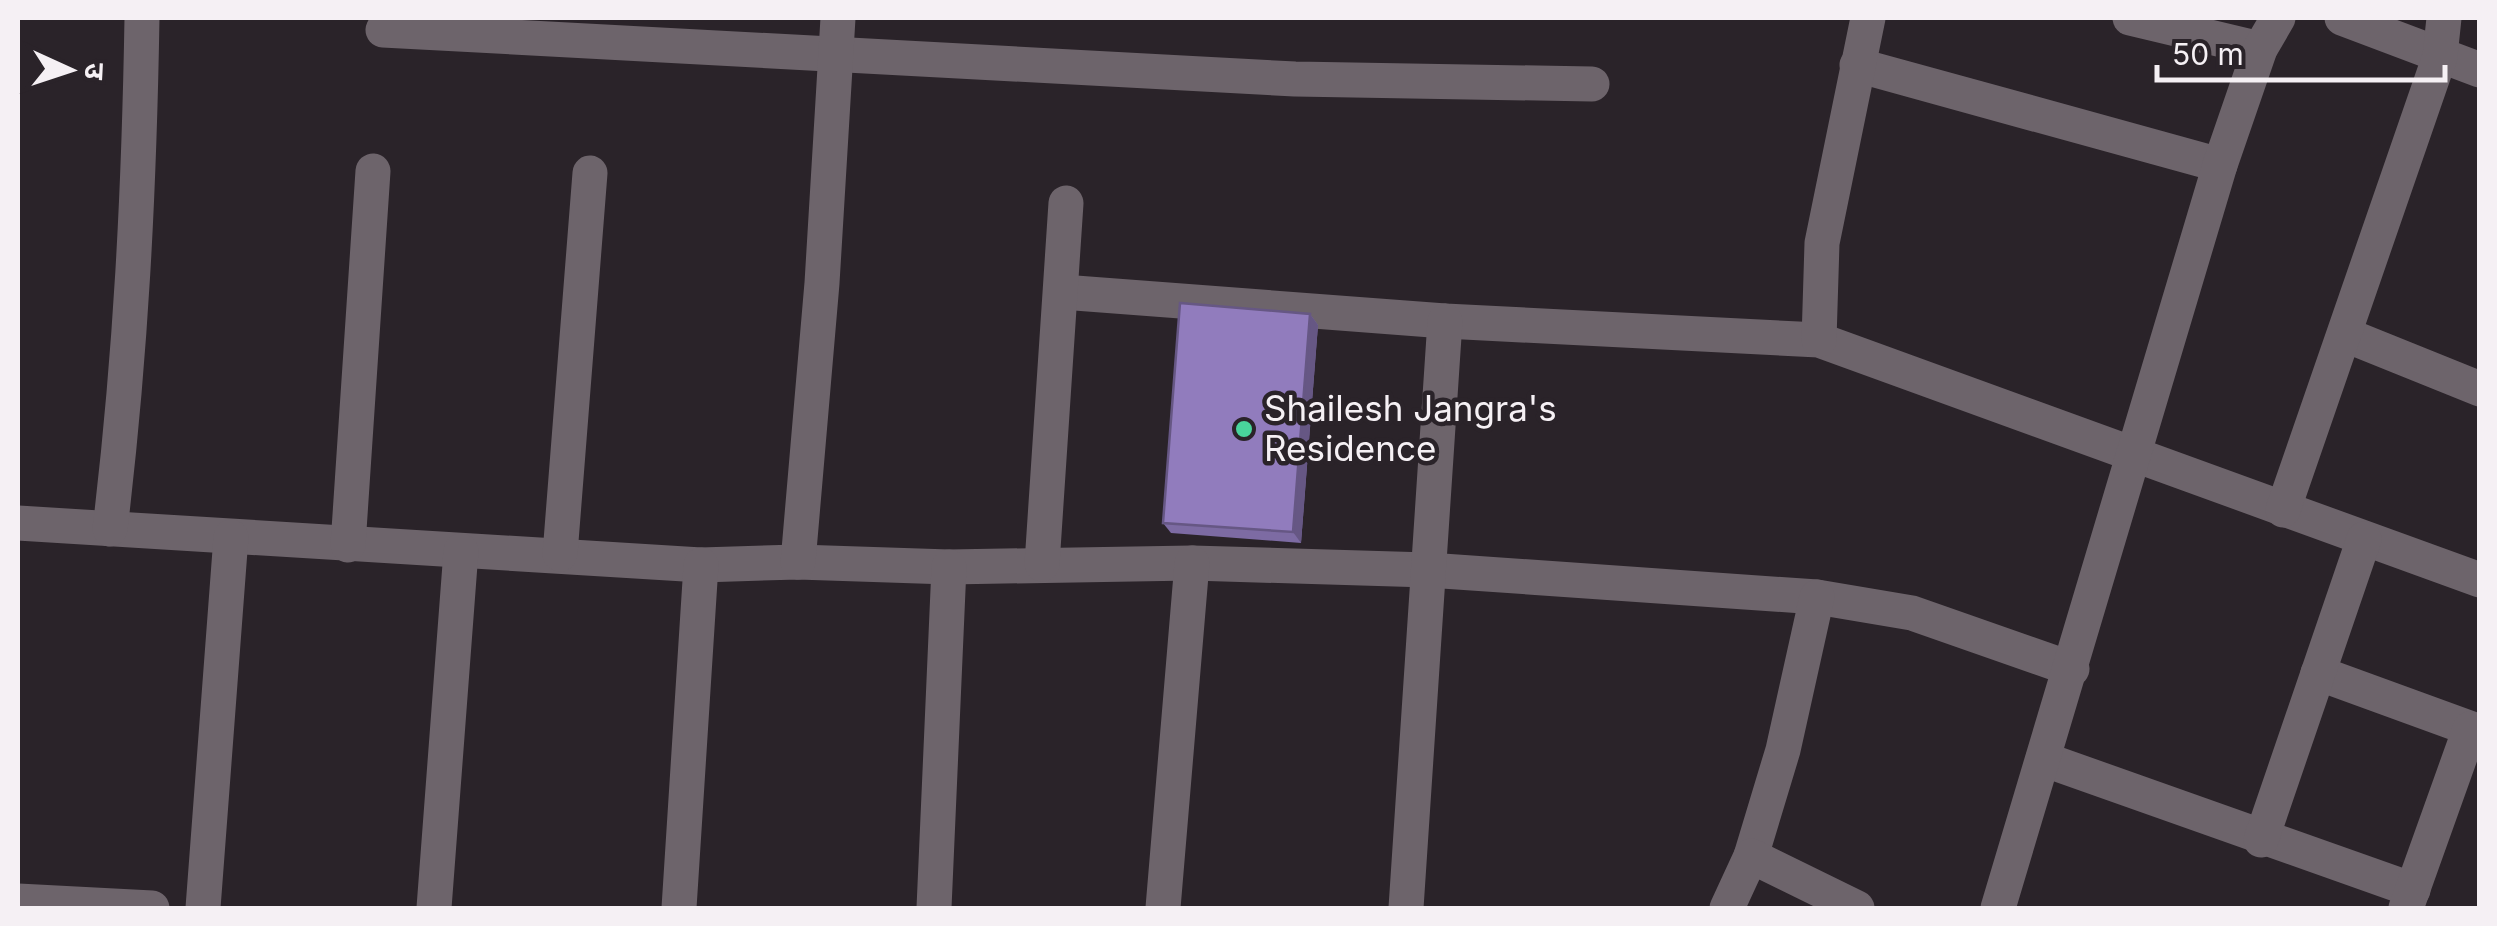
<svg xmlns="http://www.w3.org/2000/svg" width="2497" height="926" font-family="Inter,'Noto Sans Devanagari',sans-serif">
<rect width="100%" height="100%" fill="#2a2329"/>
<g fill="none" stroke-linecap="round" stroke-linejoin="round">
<g stroke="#6d646b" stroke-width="35">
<path d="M 2130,18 L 2260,49"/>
<path d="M 2342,18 L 2480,70"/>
<path d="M 383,30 L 1295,79 L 1592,84"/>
<path d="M 1857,65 L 2220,165"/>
<path d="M 1062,292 L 1445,321 L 1819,340 L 2480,580"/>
<path d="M 2346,335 L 2480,389"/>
<path d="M 1819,340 L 1822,243 L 1868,18"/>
<path d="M 2283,510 L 2440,56 L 2444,18"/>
<path d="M 18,523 L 701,565 L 798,562 L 949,567 L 1192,563 L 1428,570 L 1817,597 L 1912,613 L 2072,669"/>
<path d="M 110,529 C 131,354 139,193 142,18"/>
<path d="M 348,545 L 373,171"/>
<path d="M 560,554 L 590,173"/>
<path d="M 798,562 L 822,283 L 838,18"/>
<path d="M 1042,564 L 1066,203"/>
<path d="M 2318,673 L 2480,732"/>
<path d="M 2043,759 L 2413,890"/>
<path d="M 2261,840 L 2364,539"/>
<path d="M 1751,856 L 1783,750 L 1817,597"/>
<path d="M 18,901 L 152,908"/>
<path d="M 203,908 L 231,537"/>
<path d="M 434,908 L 461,551"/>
<path d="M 679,908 L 701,565"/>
<path d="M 934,908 L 949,567"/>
<path d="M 1163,908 L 1192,563"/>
<path d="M 1406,908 L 1445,321"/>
<path d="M 1727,908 L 1751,856 L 1857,908"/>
<path d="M 1998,908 L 2220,165 L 2260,49 L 2278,18"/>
<path d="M 2406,908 L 2470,729"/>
</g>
</g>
<path fill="#7d6ba3" d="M 1310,314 L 1318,325 L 1301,543 L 1171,533 L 1163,523 Z"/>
<path fill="#665784" d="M 1310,314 L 1318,325 L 1301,543 L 1293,532 Z"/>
<path fill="#917cbd" stroke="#665784" stroke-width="2.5" d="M 1180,303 L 1310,314 L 1293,532 L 1163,523 Z"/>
<circle fill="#49d49c" stroke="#2a2329" stroke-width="4" cx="1244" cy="429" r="10"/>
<g text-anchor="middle" stroke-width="9" stroke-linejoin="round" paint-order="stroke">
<g font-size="35" fill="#f5f0f4" stroke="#2a2329" text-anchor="start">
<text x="1264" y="421">Shailesh Jangra's<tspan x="1264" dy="40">Residence</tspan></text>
</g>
</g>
<rect width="2497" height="926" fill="none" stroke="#f5f0f4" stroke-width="40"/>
<g transform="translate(70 70) rotate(93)" stroke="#2a2329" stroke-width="8" paint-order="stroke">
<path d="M0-8L18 38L0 25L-18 38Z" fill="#f5f0f4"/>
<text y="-15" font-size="28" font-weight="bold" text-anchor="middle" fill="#f5f0f4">उ</text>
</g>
<path d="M2157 65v15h288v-15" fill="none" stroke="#f5f0f4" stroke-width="5"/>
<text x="2172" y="65" font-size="30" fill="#f5f0f4" stroke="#2a2329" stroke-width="8" paint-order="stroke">50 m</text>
</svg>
